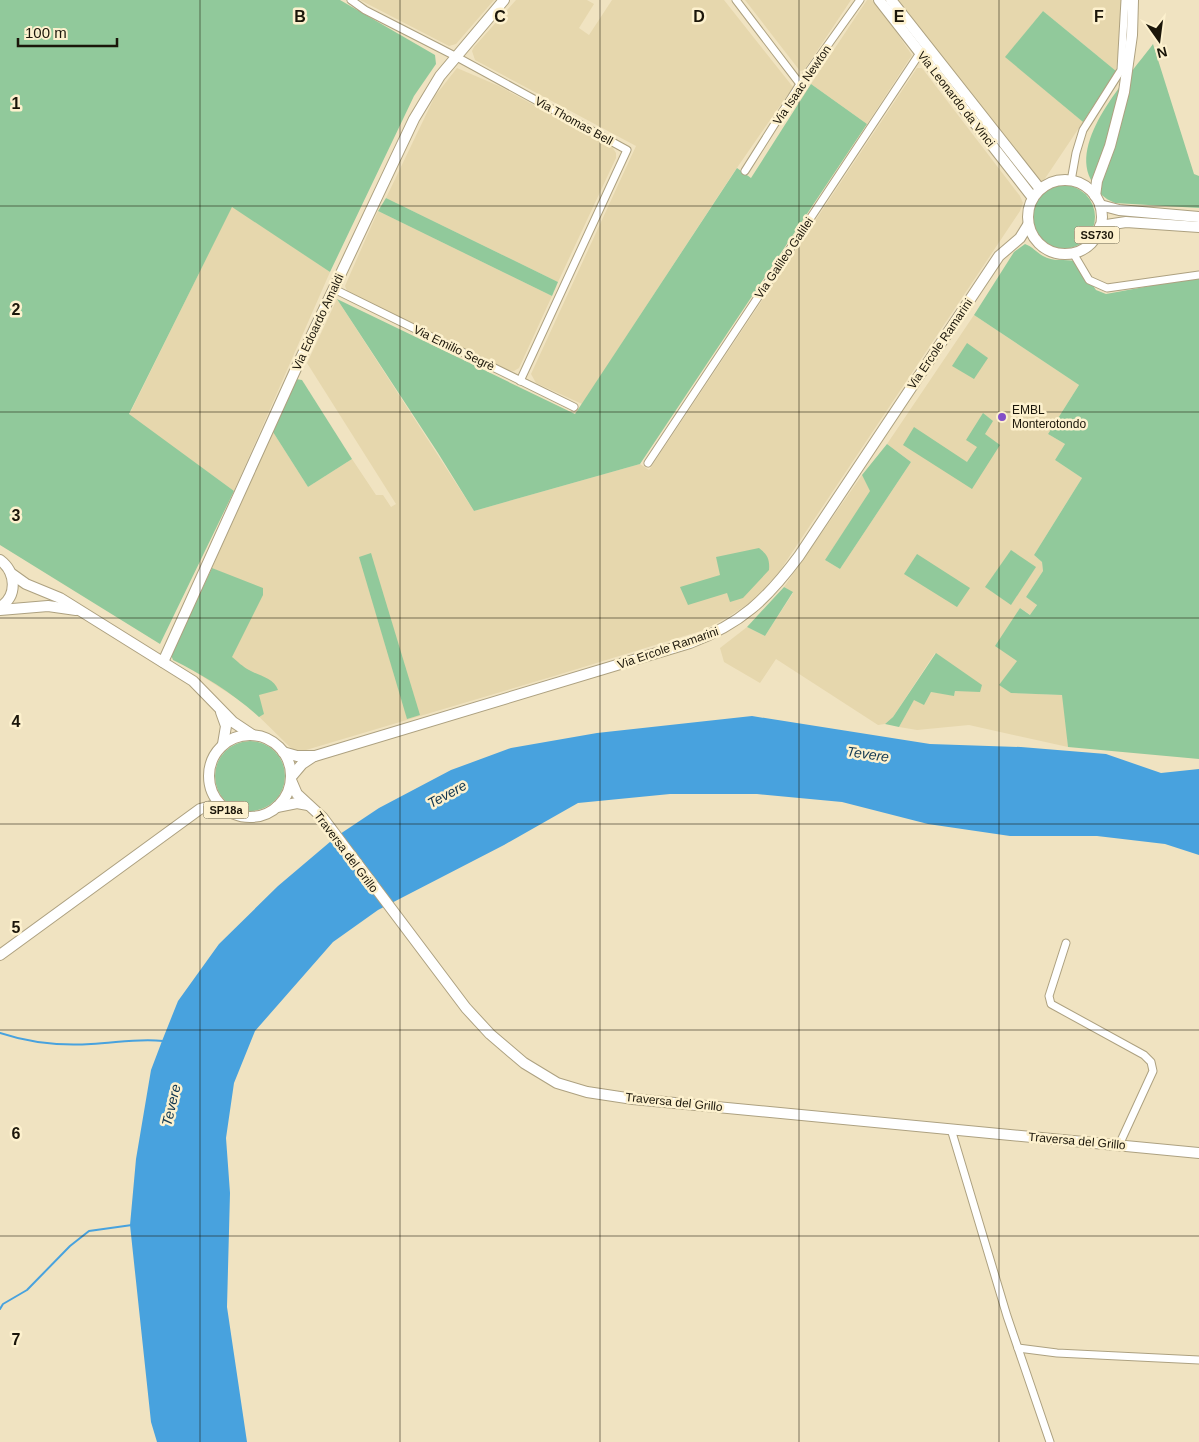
<svg xmlns="http://www.w3.org/2000/svg" width="1199" height="1442" font-family="Helvetica,sans-serif">
<rect width="100%" height="100%" fill="#f0e3c1"/>
<g fill="#e6d7ad">
<path d="M 360,0 L 494,0 L 456,44 L 449,46 Z"/>
<path d="M 516,0 L 587,0 L 594,4 L 579,28 L 589,35 L 612,0 L 724,0 L 793,87 L 732,175 L 582,404 L 536,383 L 531,374 L 636,146 L 475,60 L 472,51 L 474,47 Z"/>
<path d="M 745,0 L 851,0 L 809,63 L 804,70 L 800,71 Z"/>
<path d="M 867,0 L 872,0 L 888,20 L 912,55 L 867,124 L 811,84 Z"/>
<path d="M 898,0 L 1121,0 L 1122,19 L 1116,71 L 1043,11 L 1006,57 L 1083,122 L 1042,183 Z"/>
<path d="M 457,68 L 499,86 L 613,148 L 616,153 L 616,158 L 558,282 L 386,198 L 435,96 Z"/>
<path d="M 917,68 L 922,68 L 1020,196 L 1023,203 L 1020,211 L 779,572 L 754,600 L 728,617 L 704,630 L 551,677 L 296,753 L 247,705 L 194,671 L 239,580 L 212,568 L 273,432 L 308,487 L 352,459 L 376,495 L 383,495 L 391,507 L 396,504 L 307,363 L 337,299 L 474,511 L 640,464 L 649,470 Z"/>
<path d="M 232,206 L 330,272 L 234,491 L 129,415 Z"/>
<path d="M 378,211 L 552,296 L 519,368 L 514,371 L 507,370 L 347,291 L 345,286 L 348,279 Z"/>
<path d="M 974,315 L 1079,385 L 1048,434 L 1065,444 L 1055,460 L 1082,478 L 1034,555 L 1042,562 L 1043,571 L 1026,597 L 1037,604 L 1031,615 L 1020,608 L 1012,622 L 1017,661 L 1000,685 L 1012,693 L 1064,695 L 1068,747 L 969,725 L 917,730 L 899,727 L 914,699 L 931,692 L 954,695 L 955,691 L 935,653 L 893,717 L 885,724 L 878,725 L 776,659 L 760,683 L 724,662 L 720,648 L 747,627 L 765,636 L 793,593 L 784,587 L 862,475 L 871,491 L 825,560 L 840,569 L 911,462 L 887,444 Z"/>
</g>
<g fill="#91c99b">
<path d="M 0,0 L 340,0 L 435,55 L 436,64 L 414,96 L 330,272 L 232,207 L 129,414 L 234,491 L 160,644 L 0,545 Z"/>
<path d="M 1043,11 L 1116,71 L 1083,122 L 1005,57 Z"/>
<path d="M 1153,44 L 1194,174 L 1199,176 L 1199,208 L 1115,203 C 1103,198 1099,193 1093,183 C 1066,142 1129,77 1153,44 Z"/>
<path d="M 811,84 L 867,124 L 640,464 L 474,511 L 438,453 L 337,299 L 575,414 L 737,168 L 751,178 Z"/>
<circle cx="1063" cy="217" r="32"/>
<path d="M 386,198 L 558,282 L 552,296 L 378,211 Z"/>
<path d="M 1025,244 C 1033,247 1036,252 1043,256 C 1053,262 1064,259 1076,261 L 1096,290 L 1106,294 L 1199,277 L 1199,759 L 1068,747 L 1062,695 L 1011,693 L 999,685 L 1017,661 L 995,646 L 1020,608 L 1030,615 L 1037,605 L 1026,597 L 1043,571 L 1042,562 L 1034,555 L 1082,478 L 1055,460 L 1065,444 L 1048,434 L 1079,385 L 974,315 L 1014,252 Z"/>
<path d="M 967,343 L 988,358 L 974,379 L 952,366 Z"/>
<path d="M 296,379 L 302,380 L 352,459 L 308,487 L 273,432 Z"/>
<path d="M 983,413 L 993,421 L 985,434 L 1000,445 L 972,489 L 903,445 L 914,427 L 967,462 L 977,447 L 966,440 Z"/>
<path d="M 887,444 L 911,462 L 840,569 L 825,560 L 870,491 L 862,475 Z"/>
<path d="M 759,548 C 767,554 770,559 769,570 L 743,598 L 730,602 L 727,593 L 688,605 L 680,587 L 720,575 L 716,557 Z"/>
<path d="M 1011,550 L 1036,567 L 1011,605 L 985,587 Z"/>
<path d="M 371,553 L 420,715 L 407,719 L 359,557 Z"/>
<path d="M 917,554 L 970,588 L 957,607 L 904,574 Z"/>
<path d="M 212,568 L 263,588 L 263,595 L 232,657 C 237,661 243,667 249,670 C 259,676 274,678 278,690 L 259,695 L 264,714 L 259,717 C 234,694 203,675 173,660 L 171,655 Z"/>
<path d="M 784,587 L 793,592 L 765,636 L 747,627 Z"/>
<path d="M 936,653 L 982,685 L 980,692 L 955,691 L 954,696 L 931,692 L 924,705 L 914,700 L 899,727 L 885,724 L 893,717 Z"/>
<circle cx="250" cy="776" r="35"/>
</g>
<path fill="#48a2de" d="M 752,716 L 930,744 L 1021,747 L 1106,754 L 1161,773 L 1199,769 L 1199,855 L 1165,844 L 1097,836 L 1010,836 L 928,824 L 842,802 L 757,794 L 670,794 L 578,803 L 504,845 L 378,910 L 333,942 L 255,1031 L 234,1083 L 226,1138 L 230,1193 L 227,1307 L 247,1442 L 157,1442 L 151,1422 L 130,1225 L 136,1159 L 151,1070 L 162,1041 L 178,1001 L 219,944 L 278,886 L 337,836 L 379,808 L 451,770 L 511,748 L 597,733 Z"/>
<g fill="none" stroke-linecap="round" stroke-linejoin="round">
<g stroke="#48a2de" stroke-width="2">
<path d="M 0,1033 C 30,1043 60,1046 91,1044 C 116,1043 138,1038 163,1041"/>
<path d="M 0,1309 L 3,1304 L 27,1290 L 70,1246 L 89,1231 L 132,1225"/>
</g>
<defs>
<g id="street">
<path d="M 351,0 L 365,10 L 455,56 L 627,150 L 520,381"/>
<path d="M 736,0 L 800,84"/>
<path d="M 745,171 L 800,84 L 860,0"/>
<path d="M 1071,181 L 1076,153 L 1083,130 L 1121,70 L 1125,0"/>
<path d="M 1073,253 L 1089,280 L 1107,288 L 1199,275"/>
<path d="M 334,289 L 574,407"/>
<path d="M 648,463 L 920,53"/>
<path d="M 1066,943 L 1049,996 L 1051,1004 L 1144,1055 L 1151,1062 L 1153,1071 L 1119,1145"/>
<path d="M 951,1129 L 1007,1316 L 1050,1442"/>
<path d="M 1018,1348 L 1057,1353 L 1199,1360"/>
</g>
<g id="secondary">
<path d="M 879,0 L 1033,198"/>
<path d="M 891,0 L 1040,189"/>
<path d="M 1100,205 L 1119,210 L 1199,217"/>
<path d="M 1100,226 L 1126,222 L 1199,227"/>
<path d="M 163,662 L 299,362 L 414,119 L 440,76 L 504,0"/>
<path d="M 291,780 L 297,794 L 323,818 L 466,1008 L 490,1034 L 524,1063 L 557,1083 L 587,1092 L 633,1099 L 1199,1153"/>
<path d="M 277,807 L 297,803 L 308,805"/>
</g>
<g id="primary">
<circle cx="1065" cy="217" r="37"/>
<path d="M 1095,196 L 1097,181 L 1110,146 L 1124,92 L 1132,35 L 1133,0"/>
<path d="M 0,560 C 16,572 18,596 0,607"/>
<path d="M 12,574 L 26,584 L 60,598 L 193,681 L 233,722 L 251,734"/>
<path d="M 0,610 L 48,606 L 76,610"/>
<path d="M 221,712 L 226,726 L 223,744"/>
<circle cx="250" cy="776" r="41"/>
<path d="M 283,752 L 297,756 L 315,756 L 690,643 C 741,624 767,599 799,556 L 999,256 L 1020,238 L 1028,225"/>
<path d="M 291,777 L 302,764 L 314,756"/>
<path d="M 0,955 L 200,809 L 219,804"/>
</g>
</defs>
<use href="#street" stroke="#ada180" stroke-width="9"/>
<use href="#secondary" stroke="#ada180" stroke-width="12"/>
<use href="#primary" stroke="#ada180" stroke-width="12"/>
<use href="#street" stroke="#fff" stroke-width="7"/>
<use href="#secondary" stroke="#fff" stroke-width="10"/>
<use href="#primary" stroke="#fff" stroke-width="10"/>
</g>
<path fill="none" stroke="#1b160a" stroke-width="1" stroke-opacity="0.55" d="M 200,0 L 200,1442M 400,0 L 400,1442M 600,0 L 600,1442M 799,0 L 799,1442M 999,0 L 999,1442M 0,206 L 1199,206M 0,412 L 1199,412M 0,618 L 1199,618M 0,824 L 1199,824M 0,1030 L 1199,1030M 0,1236 L 1199,1236"/>
<circle fill="#8350c8" stroke="#fdf1ce" stroke-width="2" cx="1002" cy="417" r="5"/>
<g text-anchor="middle" stroke-width="5" stroke-linejoin="round" paint-order="stroke">
<g fill="#fdf1ce" stroke="#5f5845" stroke-width="1">
<rect x="1074.5" y="226.5" width="45" height="17" rx="4"/>
<rect x="203.5" y="801.5" width="45" height="17" rx="4"/>
</g>
<g font-size="11" font-weight="bold" fill="#1b160a">
<text x="1097" y="239">SS730</text>
<text x="226" y="814">SP18a</text>
</g>
<g font-size="12" fill="#1b160a" stroke="#fdf1ce">
<text transform="translate(802 85) rotate(-56)" y="4">Via Isaac Newton</text>
<text transform="translate(956 99) rotate(52)" y="4">Via Leonardo da Vinci</text>
<text transform="translate(574 121) rotate(29)" y="4">Via Thomas Bell</text>
<text transform="translate(784 258) rotate(-56)" y="4">Via Galileo Galilei</text>
<text transform="translate(318 322) rotate(-65)" y="4">Via Edoardo Amaldi</text>
<text transform="translate(940 344) rotate(-56)" y="4">Via Ercole Ramarini</text>
<text transform="translate(454 348) rotate(26)" y="4">Via Emilio Segrè</text>
<text transform="translate(668 648) rotate(-19)" y="4">Via Ercole Ramarini</text>
<text transform="translate(346 852) rotate(53)" y="4">Traversa del Grillo</text>
<text transform="translate(674 1102) rotate(6)" y="4">Traversa del Grillo</text>
<text transform="translate(1077 1141) rotate(5)" y="4">Traversa del Grillo</text>
</g>
<g font-size="12" fill="#1b160a" stroke="#fdf1ce" text-anchor="start">
<text x="1012" y="414">EMBL<tspan x="1012" dy="14">Monterotondo</tspan></text>
</g>
<g font-size="14" font-style="italic" fill="#123750" stroke="#fdf1ce">
<text transform="translate(868 754) rotate(8)" y="5">Tevere</text>
<text transform="translate(447 794) rotate(-29)" y="5">Tevere</text>
<text transform="translate(171 1105) rotate(-77)" y="5">Tevere</text>
</g>
</g>
<g font-size="16" text-anchor="middle" font-weight="bold" fill="#1b160a" stroke="#fdf1ce" stroke-width="5" stroke-linejoin="round" paint-order="stroke">
<text x="300" y="22">B</text>
<text x="500" y="22">C</text>
<text x="699" y="22">D</text>
<text x="899" y="22">E</text>
<text x="1099" y="22">F</text>
<text x="16" y="109">1</text>
<text x="16" y="315">2</text>
<text x="16" y="521">3</text>
<text x="16" y="727">4</text>
<text x="16" y="933">5</text>
<text x="16" y="1139">6</text>
<text x="16" y="1345">7</text>
</g>
<g transform="translate(1159 40) rotate(166)" stroke="#fdf1ce" stroke-width="4" paint-order="stroke">
<path d="M0-4L9 19L0 12L-9 19Z" fill="#1b160a"/>
<text y="-8" font-size="14" font-weight="bold" text-anchor="middle" fill="#1b160a">N</text>
</g>
<path d="M18 38v8h99v-8" fill="none" stroke="#1b160a" stroke-width="2.5"/>
<text x="25" y="38" font-size="15" fill="#1b160a" stroke="#fdf1ce" stroke-width="4" paint-order="stroke">100 m</text>
</svg>
